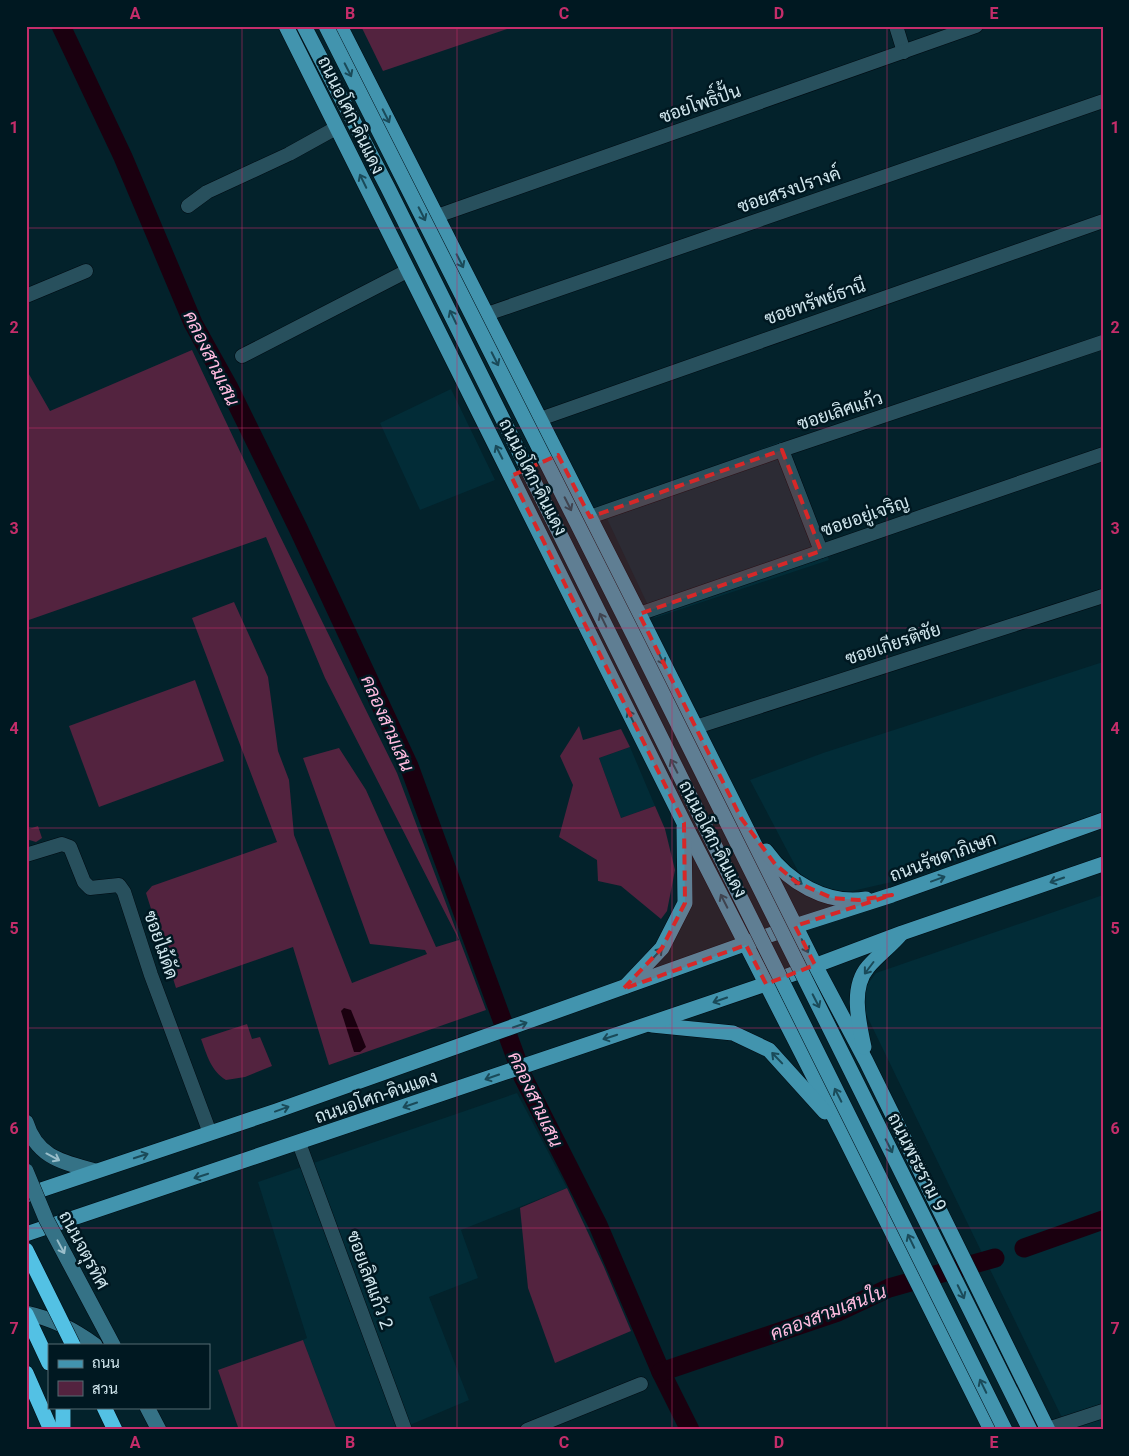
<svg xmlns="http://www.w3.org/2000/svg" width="1129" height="1456" font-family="Roboto,Sarabun,sans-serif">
<rect width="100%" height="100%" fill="#03222b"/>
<g fill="#022c37">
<path d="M 451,389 L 495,480 L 420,510 L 380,423 Z"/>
<path d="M 782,441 L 808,499 L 829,560 L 654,618 L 602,508 Z"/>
<path d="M 1103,662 L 1103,812 L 896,881 L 835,895 L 824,891 L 799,873 L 750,780 L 823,753 Z"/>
<path d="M 630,747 L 655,806 L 621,818 L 599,758 Z"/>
<path d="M 1103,895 L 1103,1430 L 1068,1430 L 863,1008 L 864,989 L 876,973 Z"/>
<path d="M 517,1093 L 567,1188 L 461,1230 L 478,1278 L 429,1297 L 469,1400 L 398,1430 L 337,1430 L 303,1340 L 307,1338 L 258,1182 Z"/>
</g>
<g fill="#53233f">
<path d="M 361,26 L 516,26 L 383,71 Z"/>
<path d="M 192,350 L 278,532 L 397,773 L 486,1010 L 329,1065 L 293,947 L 176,988 L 146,893 L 152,886 L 277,842 L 192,618 L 234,602 L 268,677 L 278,751 L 289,780 L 294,835 L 352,983 L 427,954 L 425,950 L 370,944 L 303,758 L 339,748 L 366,790 L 436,947 L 459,940 L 325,678 L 266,537 L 26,621 L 26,369 L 50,411 Z"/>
<path d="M 195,680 L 224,761 L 99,807 L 69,726 Z"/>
<path d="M 579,726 L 583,740 L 621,729 L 630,747 L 599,758 L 621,818 L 655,806 L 665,829 L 675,870 L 667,911 L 661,919 L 621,886 L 598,881 L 597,860 L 559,837 L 573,785 L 560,756 Z"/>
<path d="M 38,826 L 42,838 L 36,842 L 26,839 L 26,830 Z"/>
<path d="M 247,1024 L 252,1039 L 260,1037 L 272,1066 L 245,1077 L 226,1080 C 211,1071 207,1055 201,1039 Z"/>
<path d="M 567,1188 L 604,1267 L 631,1331 L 555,1363 L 528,1288 L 520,1208 Z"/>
<path d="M 303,1340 L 337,1430 L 239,1430 L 218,1370 Z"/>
</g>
<path fill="#1a000f" d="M 344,1008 L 351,1010 L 366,1047 L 360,1052 L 354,1052 L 341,1011 Z"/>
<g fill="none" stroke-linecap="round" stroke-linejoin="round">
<g stroke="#1a000f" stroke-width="19">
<path d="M 61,26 L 123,157 L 193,323 L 228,386 L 298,528 L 409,766 L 523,1077 L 598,1225 L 661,1372 L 690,1430"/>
<path d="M 1024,1248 L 1103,1220"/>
<path d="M 661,1372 L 838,1312 L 889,1288 L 995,1258"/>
</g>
<defs>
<g id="street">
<path d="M 896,26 L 904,52"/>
<path d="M 188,206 L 207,192 L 289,154 L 336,128"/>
<path d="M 437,216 L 976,26"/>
<path d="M 26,296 L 86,271"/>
<path d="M 487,314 L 1103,101"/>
<path d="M 242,356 L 407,271"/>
<path d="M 540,419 L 1103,221"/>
<path d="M 782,450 L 821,551"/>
<path d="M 590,517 L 782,450 L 1103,342"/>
<path d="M 639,614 L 1103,454"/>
<path d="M 696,727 L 1103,596"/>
<path d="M 26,855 L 62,844 L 70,847 L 84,882 L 90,888 L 119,885 L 124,892 L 151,975 L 210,1133"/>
<path d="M 299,1143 L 405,1430"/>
<path d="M 1048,1429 L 1103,1411"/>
<path d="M 527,1430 L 641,1384"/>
</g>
<g id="secondary">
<path d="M 26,1122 C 37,1158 63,1162 95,1171"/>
<path d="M 26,1313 C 53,1319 73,1329 95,1345"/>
<path d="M 147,1407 L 159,1430"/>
</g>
<g id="primary">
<path d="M 286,26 L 684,823 L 843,1134 L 991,1430"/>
<path d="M 304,26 L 321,59"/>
<path d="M 340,26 L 639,614 L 815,965 L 866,1061 L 1048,1430"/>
<path d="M 766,851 C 788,882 826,905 866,899"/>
<path d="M 626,986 L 662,948 L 685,903 L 684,827"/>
<path d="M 652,1025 L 733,1033 L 769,1050 L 825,1112"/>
<path d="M 864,1047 C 859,1023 850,988 868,967 C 878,955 891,946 901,934"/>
<path d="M 26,1195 L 276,1111 L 795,926 L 892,895 L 1103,820"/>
<path d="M 26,1234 L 648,1024 L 766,984 L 902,933 L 1103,864"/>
</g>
<g id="highway">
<path d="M 26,1314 L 49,1363"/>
<path d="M 26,1373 L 51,1430"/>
<path d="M 104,1407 L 115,1430"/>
<path d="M 63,1430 L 63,1407"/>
</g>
</defs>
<use href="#street" stroke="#000a11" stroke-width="15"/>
<use href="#secondary" stroke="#000a11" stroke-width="16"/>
<use href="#primary" stroke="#000a11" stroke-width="16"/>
<use href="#highway" stroke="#000a11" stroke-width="16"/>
<use href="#street" stroke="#28505d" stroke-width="14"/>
<use href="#secondary" stroke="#357286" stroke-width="15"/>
<use href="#primary" stroke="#4294ae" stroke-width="15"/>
<use href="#highway" stroke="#53c1e4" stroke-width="15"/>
<defs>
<path id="secondary-bridge" d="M 26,1171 L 46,1219 L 113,1345"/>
<g id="primary-bridge">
<path d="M 326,26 L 635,638 L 1030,1430"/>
<path d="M 321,59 L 388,188 L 1005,1430"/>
</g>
<path id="highway-bridge" d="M 26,1250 L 73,1345"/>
</defs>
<use href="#secondary-bridge" stroke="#000a11" stroke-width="16" stroke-linecap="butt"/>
<use href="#primary-bridge" stroke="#000a11" stroke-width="16" stroke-linecap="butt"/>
<use href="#highway-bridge" stroke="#000a11" stroke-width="16" stroke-linecap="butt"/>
<use href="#secondary-bridge" stroke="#357286" stroke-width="15"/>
<use href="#primary-bridge" stroke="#4294ae" stroke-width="15"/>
<use href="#highway-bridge" stroke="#53c1e4" stroke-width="15"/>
</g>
<defs><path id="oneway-shaft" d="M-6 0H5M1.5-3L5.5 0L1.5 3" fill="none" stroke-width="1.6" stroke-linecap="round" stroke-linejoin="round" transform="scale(1.25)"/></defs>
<g stroke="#1a4a59">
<use href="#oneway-shaft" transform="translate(348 70) rotate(63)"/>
<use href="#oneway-shaft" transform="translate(386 116) rotate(63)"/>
<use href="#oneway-shaft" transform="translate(363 181) rotate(-116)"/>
<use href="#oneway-shaft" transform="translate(422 214) rotate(63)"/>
<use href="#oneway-shaft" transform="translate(460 261) rotate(63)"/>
<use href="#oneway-shaft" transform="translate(453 317) rotate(-116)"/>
<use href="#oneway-shaft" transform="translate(495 359) rotate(63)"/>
<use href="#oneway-shaft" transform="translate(499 452) rotate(-117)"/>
<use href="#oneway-shaft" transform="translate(568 504) rotate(63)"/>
<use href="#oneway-shaft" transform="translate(603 620) rotate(-116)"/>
<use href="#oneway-shaft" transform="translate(661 658) rotate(64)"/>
<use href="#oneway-shaft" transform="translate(631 717) rotate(-116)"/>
<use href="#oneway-shaft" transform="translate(674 766) rotate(-117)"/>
<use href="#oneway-shaft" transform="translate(938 879) rotate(-20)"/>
<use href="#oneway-shaft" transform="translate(796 880) rotate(34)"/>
<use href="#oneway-shaft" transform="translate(1057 880) rotate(161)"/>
<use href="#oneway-shaft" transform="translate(724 901) rotate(-117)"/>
<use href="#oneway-shaft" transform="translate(805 946) rotate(64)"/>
<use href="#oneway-shaft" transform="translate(657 954) rotate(-47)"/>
<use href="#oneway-shaft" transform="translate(869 968) rotate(127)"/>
<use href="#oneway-shaft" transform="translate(720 1000) rotate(161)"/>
<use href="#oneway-shaft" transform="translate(816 1001) rotate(63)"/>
<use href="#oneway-shaft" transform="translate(520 1025) rotate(-19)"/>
<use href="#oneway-shaft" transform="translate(610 1037) rotate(162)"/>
<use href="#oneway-shaft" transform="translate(777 1058) rotate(-134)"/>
<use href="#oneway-shaft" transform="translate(492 1077) rotate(161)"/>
<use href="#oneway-shaft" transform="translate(838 1095) rotate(-117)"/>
<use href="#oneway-shaft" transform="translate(410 1105) rotate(161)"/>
<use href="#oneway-shaft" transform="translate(282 1109) rotate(-20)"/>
<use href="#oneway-shaft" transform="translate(889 1146) rotate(63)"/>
<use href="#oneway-shaft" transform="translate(141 1156) rotate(-18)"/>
<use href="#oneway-shaft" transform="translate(201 1176) rotate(162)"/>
<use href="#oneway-shaft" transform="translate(911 1241) rotate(-116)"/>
<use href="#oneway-shaft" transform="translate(961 1292) rotate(64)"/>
<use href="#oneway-shaft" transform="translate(983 1386) rotate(-116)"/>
</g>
<g stroke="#9abeca">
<use href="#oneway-shaft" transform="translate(53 1157) rotate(28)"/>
<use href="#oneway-shaft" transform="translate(61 1247) rotate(62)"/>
</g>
<path fill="#d62828" fill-opacity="0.2" stroke="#d62828" stroke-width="4" stroke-dasharray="10 6" stroke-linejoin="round" d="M 782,450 L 821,551 L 639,614 L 741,818 L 775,864 L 796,882 L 832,898 L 859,900 L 892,895 L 795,926 L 815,965 L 766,984 L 746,945 L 623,989 L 662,948 L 685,903 L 684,823 L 511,476 L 558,455 L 590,517 Z"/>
<path fill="none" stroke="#c42d6a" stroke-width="1" stroke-opacity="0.55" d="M 242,26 L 242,1430M 457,26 L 457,1430M 672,26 L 672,1430M 887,26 L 887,1430M 26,228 L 1103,228M 26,428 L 1103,428M 26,628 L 1103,628M 26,828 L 1103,828M 26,1028 L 1103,1028M 26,1228 L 1103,1228"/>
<g text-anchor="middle" stroke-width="5" stroke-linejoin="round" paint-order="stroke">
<g font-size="18" fill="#d1e7ee" stroke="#001821">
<text transform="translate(700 104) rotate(-19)" y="6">ซอยโพธิ์ปั้น</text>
<text transform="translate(351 115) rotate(64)" y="6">ถนนอโศก-ดินแดง</text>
<text transform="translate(789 190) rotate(-19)" y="6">ซอยสรงปรางค์</text>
<text transform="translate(815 302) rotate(-19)" y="6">ซอยทรัพย์ธานี</text>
<text transform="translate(840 411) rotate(-18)" y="6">ซอยเลิศแก้ว</text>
<text transform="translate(533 477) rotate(63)" y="6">ถนนอโศก-ดินแดง</text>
<text transform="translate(865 516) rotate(-19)" y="6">ซอยอยู่เจริญ</text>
<text transform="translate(893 644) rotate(-18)" y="6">ซอยเกียรติชัย</text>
<text transform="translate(713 839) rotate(63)" y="6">ถนนอโศก-ดินแดง</text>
<text transform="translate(943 857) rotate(-20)" y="6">ถนนรัชดาภิเษก</text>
<text transform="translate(161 945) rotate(71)" y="6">ซอยไม้ดัด</text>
<text transform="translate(376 1097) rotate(-19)" y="6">ถนนอโศก-ดินแดง</text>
<text transform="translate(917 1162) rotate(63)" y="6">ถนนพระราม 9</text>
<text transform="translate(84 1250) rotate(62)" y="6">ถนนจตุรทิศ</text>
<text transform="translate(370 1280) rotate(70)" y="6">ซอยเลิศแก้ว 2</text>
</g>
<g font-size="19" font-style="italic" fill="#ffbbdf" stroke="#001821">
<text transform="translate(212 358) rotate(64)" y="7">คลองสามเสน</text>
<text transform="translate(388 723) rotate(66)" y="7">คลองสามเสน</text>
<text transform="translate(536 1099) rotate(65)" y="7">คลองสามเสน</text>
<text transform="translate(828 1312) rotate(-21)" y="7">คลองสามเสนใน</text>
</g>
</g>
<rect width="1129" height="1456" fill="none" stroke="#001821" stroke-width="55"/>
<rect x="48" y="1344" width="162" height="65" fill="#001821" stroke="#546b73"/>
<rect x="58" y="1360" width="25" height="8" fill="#4294ae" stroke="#546b73"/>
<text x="92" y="1368" font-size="15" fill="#d1e7ee">ถนน</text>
<rect x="58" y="1381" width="25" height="15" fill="#53233f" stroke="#546b73"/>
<text x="92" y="1394" font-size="15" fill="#d1e7ee">สวน</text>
<rect x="28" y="28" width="1074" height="1400" fill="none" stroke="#c42d6a" stroke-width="2"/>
<g font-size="16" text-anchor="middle" font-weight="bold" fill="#c42d6a">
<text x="135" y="19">A</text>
<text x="350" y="19">B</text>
<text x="564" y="19">C</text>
<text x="779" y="19">D</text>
<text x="994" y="19">E</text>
<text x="14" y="133">1</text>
<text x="1115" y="133">1</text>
<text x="14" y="333">2</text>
<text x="1115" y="333">2</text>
<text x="14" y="534">3</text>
<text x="1115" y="534">3</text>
<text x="14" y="734">4</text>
<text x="1115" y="734">4</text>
<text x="14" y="934">5</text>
<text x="1115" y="934">5</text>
<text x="14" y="1134">6</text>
<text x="1115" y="1134">6</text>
<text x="14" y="1334">7</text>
<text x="1115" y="1334">7</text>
<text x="135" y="1448">A</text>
<text x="350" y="1448">B</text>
<text x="564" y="1448">C</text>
<text x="779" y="1448">D</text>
<text x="994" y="1448">E</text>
</g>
</svg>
